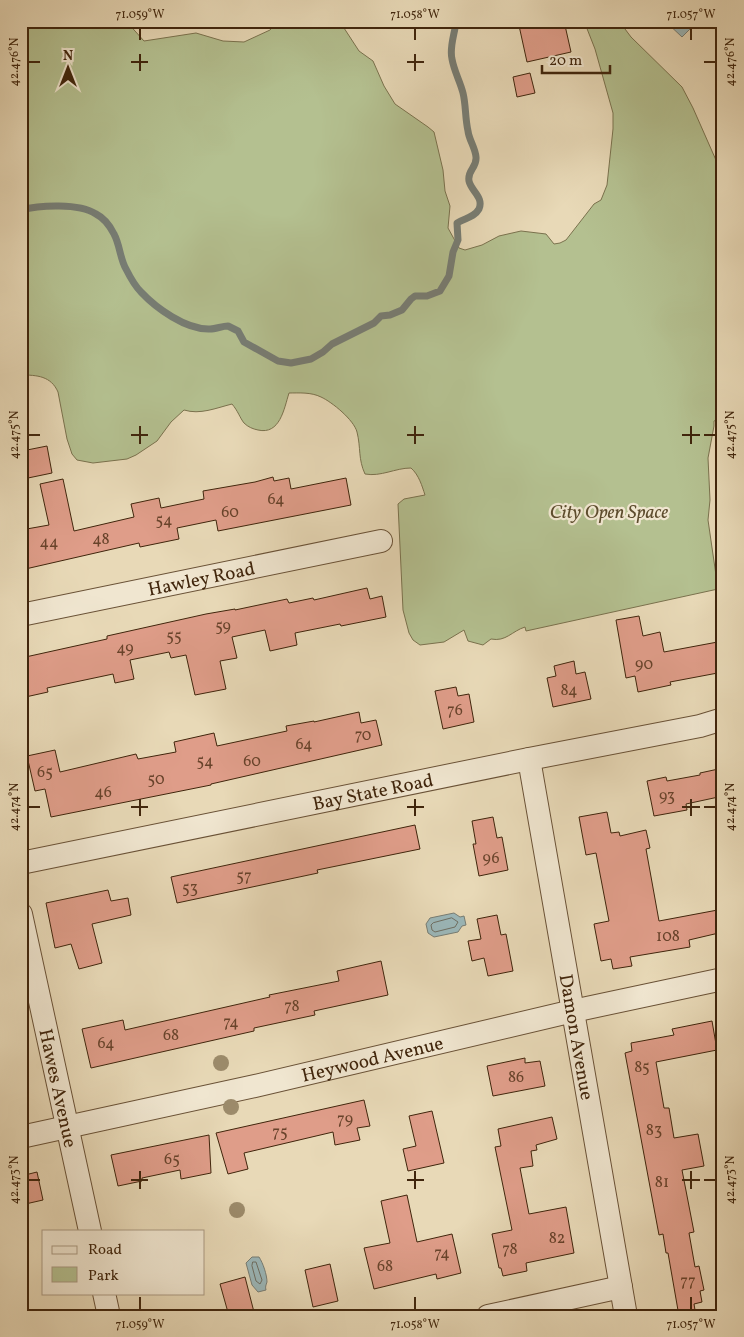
<svg xmlns="http://www.w3.org/2000/svg" width="744" height="1337" font-family="Vollkorn,serif">
<rect width="100%" height="100%" fill="#e8d9b7"/>
<filter id="stains"><feTurbulence type="fractalNoise" baseFrequency=".004" numOctaves="4"/><feColorMatrix values="0 0 0 0 .2 0 0 0 0 .09 0 0 0 0 .02 0 0 0 .5 -.17"/></filter>
<radialGradient id="worn" r=".72"><stop offset=".6" stop-color="#630" stop-opacity="0"/><stop offset="1" stop-color="#630" stop-opacity=".3"/></radialGradient>
<path fill="#b4c090" stroke="#7a724e" d="M 21,21 L 126,21 L 144,41 L 196,33 L 223,41 L 244,42 L 270,30 L 277,23 L 283,21 L 336,21 L 344,28 L 359,51 L 373,61 L 384,86 L 395,104 L 428,127 L 434,132 L 443,170 L 445,191 L 450,206 L 448,228 L 459,248 L 465,250 L 482,245 L 499,236 L 521,231 L 546,234 L 554,244 L 560,243 L 566,240 L 594,204 L 601,200 L 607,185 L 613,129 L 613,113 L 595,49 L 584,21 L 619,21 L 631,37 L 682,87 L 693,108 L 723,176 L 723,417 L 714,421 L 714,426 L 708,458 L 710,500 L 708,520 L 718,589 L 526,631 L 525,627 C 512,631 506,642 491,639 L 483,645 L 468,641 L 464,630 L 444,642 L 420,645 L 413,640 L 409,633 L 403,610 L 398,504 L 404,499 L 425,495 C 422,486 419,475 411,468 C 395,468 381,477 365,474 C 358,459 361,448 357,432 C 354,420 332,402 321,397 C 311,392 299,393 289,393 C 284,409 280,435 258,430 C 253,429 248,427 244,423 C 240,418 238,411 232,404 C 216,408 200,415 184,410 L 171,422 L 157,441 L 136,455 L 127,459 L 93,463 L 77,460 L 72,454 L 67,439 L 58,392 C 51,376 37,375 21,375 Z"/>
<g fill="#9bb7b9" stroke="#777d74">
<path d="M 665,21 L 690,21 L 694,25 L 682,37 Z"/>
<path d="M 454,913 L 460,917 L 464,916 L 466,925 L 462,926 L 458,932 L 434,937 L 428,933 L 426,924 L 430,918 Z"/>
<path d="M 252,1257 L 259,1257 C 263,1263 267,1275 267,1282 C 266,1285 265,1287 266,1290 L 258,1292 L 252,1285 L 246,1263 Z"/>
</g>
<g fill="none" stroke-linecap="round" stroke-linejoin="round">
<g stroke="#6e6e62" stroke-width="1">
<path d="M 452,918 L 458,922 L 455,927 L 435,932 L 432,930 L 431,925 L 433,923 Z"/>
<path d="M 253,1262 L 256,1262 L 262,1280 L 260,1284 L 256,1281 L 252,1266 Z"/>
</g>
<path stroke="#777d74" stroke-width="7" d="M 21,210 C 40,205 79,203 96,214 C 104,218 110,226 114,234 C 120,245 120,259 126,269 C 130,277 135,286 141,292 C 156,308 186,330 210,329 C 216,329 222,326 228,326 L 238,331 L 244,342 L 278,361 L 291,363 L 311,359 L 323,352 L 332,344 L 374,323 L 381,316 L 390,315 L 402,310 L 411,299 L 415,296 L 427,296 L 440,291 L 449,276 L 453,252 L 458,240 L 457,223 C 464,218 474,218 479,209 C 484,197 471,191 469,181 C 467,170 477,168 476,157 C 475,147 469,140 468,131 C 465,118 466,105 463,93 C 460,81 454,71 452,59 C 449,47 455,34 456,21"/>
</g>
<g fill="#df9d89" stroke="#40250c">
<path d="M 518,21 L 564,21 L 571,52 L 527,62 Z"/>
<path d="M 530,73 L 535,93 L 517,97 L 513,77 Z"/>
<path d="M 47,446 L 52,473 L 28,478 L 22,451 Z"/>
<path d="M 273,477 L 274,481 L 289,478 L 291,489 L 346,478 L 351,505 L 218,531 L 216,520 L 177,528 L 179,539 L 140,547 L 139,543 L 21,570 L 21,530 L 49,525 L 40,484 L 63,479 L 74,531 L 134,517 L 131,504 L 159,498 L 161,508 L 204,499 L 203,491 L 255,482 Z"/>
<path d="M 367,588 L 370,599 L 382,596 L 386,617 L 341,626 L 340,624 L 295,633 L 297,645 L 270,651 L 265,630 L 232,637 L 237,658 L 220,661 L 226,689 L 195,695 L 186,655 L 171,658 L 169,652 L 130,660 L 134,679 L 115,683 L 113,674 L 47,688 L 48,692 L 21,698 L 21,658 L 107,639 L 107,636 L 206,614 L 235,609 L 235,610 L 287,599 L 289,603 L 313,598 L 314,600 Z"/>
<path d="M 639,616 L 643,636 L 660,632 L 664,652 L 723,641 L 723,672 L 670,682 L 671,685 L 638,692 L 635,676 L 626,678 L 616,620 Z"/>
<path d="M 574,661 L 576,674 L 585,672 L 591,699 L 553,707 L 547,678 L 556,676 L 554,666 Z"/>
<path d="M 456,687 L 458,696 L 469,694 L 474,722 L 443,729 L 435,691 Z"/>
<path d="M 359,712 L 361,723 L 376,720 L 382,745 L 211,784 L 211,785 L 51,817 L 45,789 L 35,791 L 27,756 L 55,750 L 60,772 L 136,754 L 138,759 L 176,752 L 174,742 L 214,733 L 217,746 L 287,731 L 286,726 L 314,721 L 314,722 Z"/>
<path d="M 723,768 L 723,796 L 686,804 L 687,810 L 654,816 L 647,781 L 666,777 L 667,781 L 700,775 L 700,773 Z"/>
<path d="M 607,812 L 611,833 L 619,832 L 620,836 L 646,830 L 650,848 L 646,849 L 659,921 L 723,909 L 723,932 L 689,940 L 690,947 L 630,957 L 632,966 L 613,969 L 611,959 L 601,961 L 594,924 L 609,921 L 596,853 L 586,855 L 579,817 Z"/>
<path d="M 493,817 L 497,838 L 502,837 L 508,870 L 479,876 L 473,844 L 476,844 L 472,821 Z"/>
<path d="M 415,825 L 420,849 L 317,870 L 318,873 L 177,903 L 171,877 Z"/>
<path d="M 108,890 L 111,901 L 128,898 L 131,915 L 92,924 L 102,963 L 79,969 L 71,944 L 55,948 L 46,903 Z"/>
<path d="M 497,915 L 501,935 L 506,934 L 513,971 L 488,976 L 484,958 L 472,961 L 468,941 L 481,939 L 477,919 Z"/>
<path d="M 381,961 L 388,995 L 314,1011 L 315,1015 L 254,1028 L 254,1031 L 91,1068 L 82,1029 L 123,1020 L 125,1030 L 270,997 L 269,995 L 339,981 L 337,971 Z"/>
<path d="M 712,1021 L 717,1050 L 656,1062 L 664,1108 L 669,1108 L 674,1138 L 698,1134 L 704,1166 L 682,1170 L 694,1232 L 689,1233 L 695,1267 L 699,1266 L 704,1290 L 700,1291 L 702,1302 L 694,1304 L 696,1316 L 679,1316 L 668,1253 L 666,1253 L 663,1234 L 659,1235 L 625,1053 L 632,1051 L 631,1043 L 674,1035 L 672,1029 Z"/>
<path d="M 525,1058 L 525,1063 L 540,1061 L 545,1086 L 493,1096 L 487,1066 Z"/>
<path d="M 364,1100 L 370,1126 L 357,1128 L 360,1140 L 335,1145 L 333,1132 L 244,1153 L 248,1169 L 228,1174 L 216,1133 Z"/>
<path d="M 432,1111 L 444,1163 L 408,1171 L 403,1149 L 416,1146 L 409,1116 Z"/>
<path d="M 552,1117 L 557,1139 L 536,1145 L 537,1150 L 531,1151 L 533,1166 L 520,1168 L 529,1214 L 566,1207 L 574,1253 L 526,1263 L 527,1271 L 503,1276 L 501,1268 L 499,1268 L 492,1234 L 512,1230 L 495,1147 L 501,1146 L 498,1129 Z"/>
<path d="M 209,1135 L 211,1173 L 181,1179 L 180,1170 L 142,1178 L 142,1181 L 118,1186 L 111,1155 Z"/>
<path d="M 37,1172 L 43,1200 L 21,1205 L 21,1176 Z"/>
<path d="M 407,1195 L 417,1242 L 452,1234 L 461,1273 L 437,1279 L 436,1274 L 374,1289 L 364,1248 L 390,1243 L 381,1201 Z"/>
<path d="M 330,1264 L 338,1301 L 313,1307 L 305,1270 Z"/>
<path d="M 245,1277 L 255,1316 L 229,1316 L 220,1284 Z"/>
</g>
<g fill="none" stroke-linecap="round" stroke-linejoin="round">
<defs>
<g id="minor">
<path id="s1" d="M 21,615 L 381,541"/>
<path id="s2" d="M 529,759 L 626,1316"/>
<path id="s3" d="M 21,863 L 529,759 L 700,726 L 723,719"/>
<path id="s4" d="M 21,914 L 90,1231"/>
<path id="s5" d="M 21,1137 L 255,1086 L 573,1011 L 723,979"/>
<path d="M 104,1293 L 109,1316"/>
<path d="M 488,1316 L 621,1287"/>
</g>
</defs>
<use href="#minor" stroke="#6a5237" stroke-width="24"/>
<use href="#minor" stroke="#f0e6d0" stroke-width="22"/>
</g>
<g fill="#9c8b6b">
<circle cx="221" cy="1063" r="8"/>
<circle cx="231" cy="1107" r="8"/>
<circle cx="237" cy="1210" r="8"/>
</g>
<path fill="none" stroke="#40250c" stroke-width="2" d="M 140,28 L 140,40M 415,28 L 415,40M 691,28 L 691,40M 140,54 L 140,71M 415,54 L 415,71M 28,62 L 40,62M 131,62 L 148,62M 407,62 L 424,62M 704,62 L 716,62M 140,426 L 140,444M 415,426 L 415,444M 691,426 L 691,444M 28,435 L 40,435M 131,435 L 148,435M 407,435 L 424,435M 682,435 L 700,435M 704,435 L 716,435M 140,799 L 140,816M 415,799 L 415,816M 691,799 L 691,816M 28,807 L 40,807M 131,807 L 148,807M 407,807 L 424,807M 682,807 L 700,807M 704,807 L 716,807M 140,1171 L 140,1189M 415,1171 L 415,1189M 691,1171 L 691,1189M 28,1180 L 40,1180M 131,1180 L 148,1180M 407,1180 L 424,1180M 682,1180 L 700,1180M 704,1180 L 716,1180M 140,1297 L 140,1310M 415,1297 L 415,1310M 691,1297 L 691,1310"/>
<g text-anchor="middle" stroke-width="4.5" stroke-linejoin="round" paint-order="stroke">
<g font-size="16" fill="#68432b">
<text x="276" y="504">64</text>
<text x="230" y="517">60</text>
<text x="164" y="525">54</text>
<text x="101" y="544">48</text>
<text x="49" y="547">44</text>
<text x="223" y="631">59</text>
<text x="174" y="641">55</text>
<text x="125" y="653">49</text>
<text x="644" y="669">90</text>
<text x="569" y="695">84</text>
<text x="455" y="715">76</text>
<text x="363" y="740">70</text>
<text x="304" y="749">64</text>
<text x="205" y="766">54</text>
<text x="252" y="766">60</text>
<text x="45" y="777">65</text>
<text x="156" y="784">50</text>
<text x="103" y="797">46</text>
<text x="667" y="801">93</text>
<text x="491" y="863">96</text>
<text x="244" y="881">57</text>
<text x="190" y="893">53</text>
<text x="668" y="941">108</text>
<text x="292" y="1011">78</text>
<text x="231" y="1027">74</text>
<text x="171" y="1040">68</text>
<text x="106" y="1048">64</text>
<text x="642" y="1072">85</text>
<text x="516" y="1082">86</text>
<text x="345" y="1124">79</text>
<text x="654" y="1135">83</text>
<text x="280" y="1137">75</text>
<text x="172" y="1164">65</text>
<text x="662" y="1187">81</text>
<text x="557" y="1243">82</text>
<text x="510" y="1254">78</text>
<text x="442" y="1258">74</text>
<text x="385" y="1271">68</text>
<text x="688" y="1286">77</text>
</g>
<g font-size="19" font-style="italic" fill="#5d4c2d" stroke="#f0e6d0">
<text x="609" y="518">City Open Space</text>
</g>
<g font-size="19" fill="#40250c" stroke="#f0e6d0">
<text dy="7" stroke="none"><textPath href="#s1" startOffset="184">Hawley Road</textPath></text>
<text dy="7" stroke="none"><textPath href="#s3" startOffset="359">Bay State Road</textPath></text>
<text dy="7" stroke="none"><textPath href="#s2" startOffset="282">Damon Avenue</textPath></text>
<text dy="7" stroke="none"><textPath href="#s5" startOffset="360">Heywood Avenue</textPath></text>
<text dy="7" stroke="none"><textPath href="#s4" startOffset="178">Hawes Avenue</textPath></text>
</g>
</g>
<rect width="744" height="1337" fill="none" stroke="#e8d9b7" stroke-width="55"/>
<rect x="42" y="1230" width="162" height="65" fill="#f0e6d0" stroke="#aa9982"/>
<rect x="52" y="1246" width="25" height="8" fill="#f0e6d0" stroke="#aa9982"/>
<text x="88" y="1254" font-size="15" fill="#40250c">Road</text>
<rect x="52" y="1267" width="25" height="15" fill="#b4c090" stroke="#aa9982"/>
<text x="88" y="1280" font-size="15" fill="#40250c">Park</text>
<g transform="translate(68 68)" stroke="#f0e6d0" stroke-width="4" paint-order="stroke">
<path d="M0-4L9 19L0 12L-9 19Z" fill="#40250c"/>
<text y="-8" font-size="14" font-weight="bold" text-anchor="middle" fill="#40250c">N</text>
</g>
<path d="M542 65v8h68v-8" fill="none" stroke="#40250c" stroke-width="2.5"/>
<text x="549" y="65" font-size="15" fill="#40250c" stroke="#f0e6d0" stroke-width="4" paint-order="stroke">20 m</text>
<rect x="28" y="28" width="688" height="1282" fill="none" stroke="#40250c" stroke-width="2"/>
<g font-size="12" text-anchor="middle" fill="#40250c">
<text x="140" y="18">71.059°W</text>
<text x="415" y="18">71.058°W</text>
<text x="691" y="18">71.057°W</text>
<text transform="translate(14 62) rotate(-90)" y="4">42.476°N</text>
<text transform="translate(730 62) rotate(-90)" y="4">42.476°N</text>
<text transform="translate(14 435) rotate(-90)" y="4">42.475°N</text>
<text transform="translate(730 435) rotate(-90)" y="4">42.475°N</text>
<text transform="translate(14 807) rotate(-90)" y="4">42.474°N</text>
<text transform="translate(730 807) rotate(-90)" y="4">42.474°N</text>
<text transform="translate(14 1180) rotate(-90)" y="4">42.473°N</text>
<text transform="translate(730 1180) rotate(-90)" y="4">42.473°N</text>
<text x="140" y="1328">71.059°W</text>
<text x="415" y="1328">71.058°W</text>
<text x="691" y="1328">71.057°W</text>
</g>
<rect width="100%" height="100%" filter="url(#stains)"/>
<rect width="100%" height="100%" fill="url(#worn)"/>
</svg>
